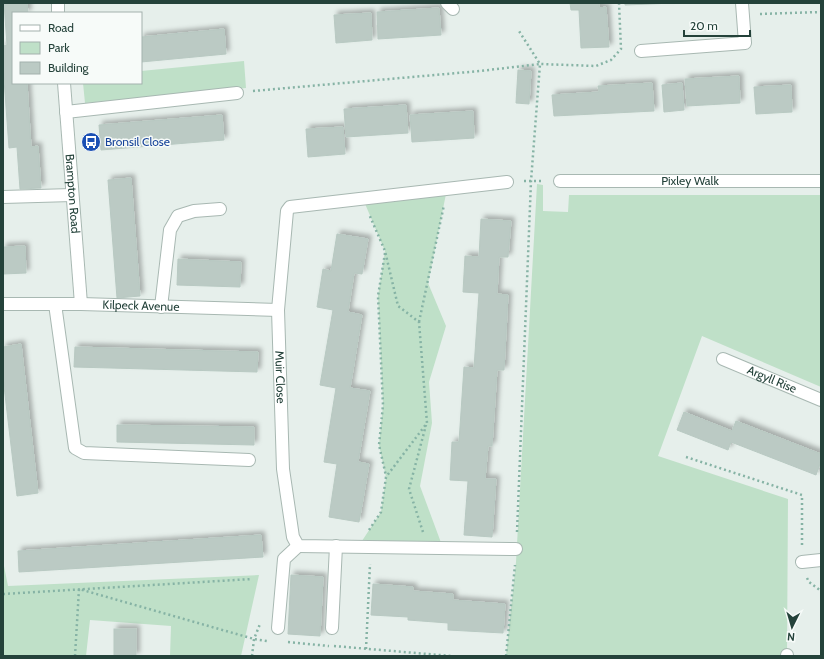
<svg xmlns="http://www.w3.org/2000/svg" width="824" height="659" font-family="Cabin,sans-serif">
<defs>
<filter id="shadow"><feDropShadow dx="3.5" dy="-3.5" stdDeviation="2" flood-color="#0004"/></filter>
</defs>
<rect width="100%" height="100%" fill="#e6efeb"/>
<g fill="#bfe0c8">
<path d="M 244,61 L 246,88 L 85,103 L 83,83 L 141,83 L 141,71 Z"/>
<path d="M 537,184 L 543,185 L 543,211 L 568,212 L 569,195 L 821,195 L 821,387 L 702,336 L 658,456 L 788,499 L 787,656 L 506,656 L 516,562 Z"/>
<path d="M 447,189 L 428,283 L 446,326 L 429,382 L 432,423 L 420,486 L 443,548 L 358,547 L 381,512 L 386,477 L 379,445 L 383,405 L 378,296 L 385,251 L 363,199 Z"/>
<path d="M 3,561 L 8,586 L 259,575 L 241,656 L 170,656 L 171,626 L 90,620 L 86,656 L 3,656 Z"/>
</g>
<g fill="#bbcac4" stroke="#b8c9c2" filter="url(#shadow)">
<path d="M 4,3 L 27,3 L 28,13 L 13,13 L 13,83 L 27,83 L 31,147 L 38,146 L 41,188 L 20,189 L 17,147 L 9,148 L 3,66 L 3,46 L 7,45 Z"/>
<path d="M 570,3 L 599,3 L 599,8 L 606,7 L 609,47 L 581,48 L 579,10 L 571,10 Z"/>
<path d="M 625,3 L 674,3 L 625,5 Z"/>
<path d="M 439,8 L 441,35 L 378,39 L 377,12 Z"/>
<path d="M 371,13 L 372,40 L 336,43 L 334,15 Z"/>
<path d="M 224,29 L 226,54 L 141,62 L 141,37 Z"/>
<path d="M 518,70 L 531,71 L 529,104 L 516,103 Z"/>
<path d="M 739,76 L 740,103 L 687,106 L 685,79 Z"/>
<path d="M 652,83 L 654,111 L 554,116 L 552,95 L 599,92 L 598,86 Z"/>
<path d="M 682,83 L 684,110 L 664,112 L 662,85 Z"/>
<path d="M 791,85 L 792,112 L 756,114 L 754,87 Z"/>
<path d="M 406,105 L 408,133 L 346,137 L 344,109 Z"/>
<path d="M 473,111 L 474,138 L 412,142 L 410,115 Z"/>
<path d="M 222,115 L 224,140 L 101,150 L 99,125 Z"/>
<path d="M 343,127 L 345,154 L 308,157 L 306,129 Z"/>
<path d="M 131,178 L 140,296 L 117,298 L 108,180 Z"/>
<path d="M 481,219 L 511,221 L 508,257 L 499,257 L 497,294 L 508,295 L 504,370 L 497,370 L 492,446 L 488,446 L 485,479 L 496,479 L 492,537 L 464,535 L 468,481 L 450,480 L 452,442 L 459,442 L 464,367 L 474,368 L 479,293 L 463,292 L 465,256 L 479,257 Z"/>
<path d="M 337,234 L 368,239 L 362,274 L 354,273 L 348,312 L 362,315 L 350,388 L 370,391 L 358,462 L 369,464 L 359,522 L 329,517 L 337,464 L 324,462 L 336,388 L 320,385 L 333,310 L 317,307 L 323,269 L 331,271 Z"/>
<path d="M 25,246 L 26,273 L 3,274 L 3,247 Z"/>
<path d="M 178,259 L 241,262 L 240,287 L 177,285 Z"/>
<path d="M 21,344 L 38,493 L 17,496 L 3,378 L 3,347 Z"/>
<path d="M 75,347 L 258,352 L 257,372 L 74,367 Z"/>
<path d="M 684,412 L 732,431 L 736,421 L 821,454 L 821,461 L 816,475 L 731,442 L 728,450 L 677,430 Z"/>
<path d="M 117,425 L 254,427 L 254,445 L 117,442 Z"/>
<path d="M 261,535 L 263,557 L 19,572 L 18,551 Z"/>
<path d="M 291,575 L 323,577 L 320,636 L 288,634 Z"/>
<path d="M 373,584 L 413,587 L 413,591 L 453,594 L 453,600 L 505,604 L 503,633 L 448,630 L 448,623 L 408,620 L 408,617 L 371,615 Z"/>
<rect x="114" y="629" width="22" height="27"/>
</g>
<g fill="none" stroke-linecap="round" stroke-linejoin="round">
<defs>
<g id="service">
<path d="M 3,197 L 72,195"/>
<path d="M 55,304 L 75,448 L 84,453 L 249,460"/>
<path d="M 161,307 L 170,230 L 178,216 L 194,211 L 220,209"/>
<path d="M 278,628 L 284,559 L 298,546"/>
<path d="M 332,628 L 336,546"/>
</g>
<g id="minor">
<path d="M 58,3 L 58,13"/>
<path d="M 447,3 L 453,9"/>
<path d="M 641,51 L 745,43 L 742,3"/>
<path id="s1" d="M 64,83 L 81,304"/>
<path d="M 66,112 L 237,93"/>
<path id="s2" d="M 560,181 L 821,181"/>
<path id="s3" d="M 507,182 L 290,207 L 287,211 L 278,310 L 283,469 L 293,537 L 298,546 L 516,549"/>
<path id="s4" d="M 3,304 L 81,304 L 278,310"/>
<path id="s5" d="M 723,359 L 821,400"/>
<path d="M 802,562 L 821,560"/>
<path d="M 787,656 L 787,655"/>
</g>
</defs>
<use href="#service" stroke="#a8b8b2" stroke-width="14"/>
<use href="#minor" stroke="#a8b8b2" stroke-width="14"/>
<g stroke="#86b3a5" stroke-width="2.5" stroke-dasharray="2 3" stroke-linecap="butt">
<path d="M 760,14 L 821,12"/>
<path d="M 253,91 L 480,71 L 540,64 L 519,31"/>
<path d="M 524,181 L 543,181"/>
<path d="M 385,253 L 378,296 L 383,405 L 379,445 L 386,476"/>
<path d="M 419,322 L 444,205"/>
<path d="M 686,457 L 802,495 L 802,545"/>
<path d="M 369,530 L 381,512 L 386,477 L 427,423 L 419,322 L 398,306 L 385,251 L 369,214"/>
<path d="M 423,532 L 409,489 L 426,425"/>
<path d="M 517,532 L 531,181 L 540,64 L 596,66 L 611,60 L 621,49 L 619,3"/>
<path d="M 807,578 L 809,582 L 821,591"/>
<path d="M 3,594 L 252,579"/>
<path d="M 288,642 L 329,646"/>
<path d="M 334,646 L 451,656"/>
<path d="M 366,649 L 370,564"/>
<path d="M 75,656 L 79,589 L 254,639 L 267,641"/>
<path d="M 252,656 L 254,639 L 260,624"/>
<path d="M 506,656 L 515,565"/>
</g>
<use href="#service" stroke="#fff" stroke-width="12"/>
<use href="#minor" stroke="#fff" stroke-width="12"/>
</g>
<defs>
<symbol id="bus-disc" viewBox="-11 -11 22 22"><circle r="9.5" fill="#1a4fb4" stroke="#f7fbf9"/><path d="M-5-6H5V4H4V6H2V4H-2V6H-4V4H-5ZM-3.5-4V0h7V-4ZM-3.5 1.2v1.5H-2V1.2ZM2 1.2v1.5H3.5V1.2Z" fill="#fff"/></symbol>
</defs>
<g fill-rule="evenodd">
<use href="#bus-disc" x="80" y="131" width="22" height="22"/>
</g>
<g text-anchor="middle" stroke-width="3" stroke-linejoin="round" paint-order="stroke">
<g font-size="12" fill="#164399" stroke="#f7fbf9" text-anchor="start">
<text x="105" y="146">Bronsil Close</text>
</g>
<g font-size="12" fill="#24423a" stroke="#f7fbf9">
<text dy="4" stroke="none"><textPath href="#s2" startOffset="130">Pixley Walk</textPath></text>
<text dy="4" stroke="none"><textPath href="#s1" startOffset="111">Brampton Road</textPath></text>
<text dy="4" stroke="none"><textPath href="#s4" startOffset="138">Kilpeck Avenue</textPath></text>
<text dy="4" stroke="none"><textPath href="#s3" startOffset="390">Muir Close</textPath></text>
<text dy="4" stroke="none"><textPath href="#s5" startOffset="53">Argyll Rise</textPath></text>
</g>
</g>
<rect width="824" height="659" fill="none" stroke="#24423a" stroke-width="8"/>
<rect x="12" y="12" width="130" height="72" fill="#f7fbf9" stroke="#a3b1ad"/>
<rect x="20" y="25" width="20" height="6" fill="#ffffff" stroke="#a3b1ad"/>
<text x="48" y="32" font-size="12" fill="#24423a">Road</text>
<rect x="20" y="42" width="20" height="12" fill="#bfe0c8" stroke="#a3b1ad"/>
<text x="48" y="52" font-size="12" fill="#24423a">Park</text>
<rect x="20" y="62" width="20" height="12" fill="#bbcac4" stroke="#a3b1ad"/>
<text x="48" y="72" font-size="12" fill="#24423a">Building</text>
<g transform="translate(792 627) rotate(185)" stroke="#f7fbf9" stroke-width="3" paint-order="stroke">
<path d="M0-3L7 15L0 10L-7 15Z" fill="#24423a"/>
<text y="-6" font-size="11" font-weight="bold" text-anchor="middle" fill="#24423a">N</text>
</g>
<path d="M684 30v6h66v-6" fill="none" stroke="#24423a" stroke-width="2"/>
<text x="690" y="30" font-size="12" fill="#24423a" stroke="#f7fbf9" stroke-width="3" paint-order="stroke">20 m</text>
</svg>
